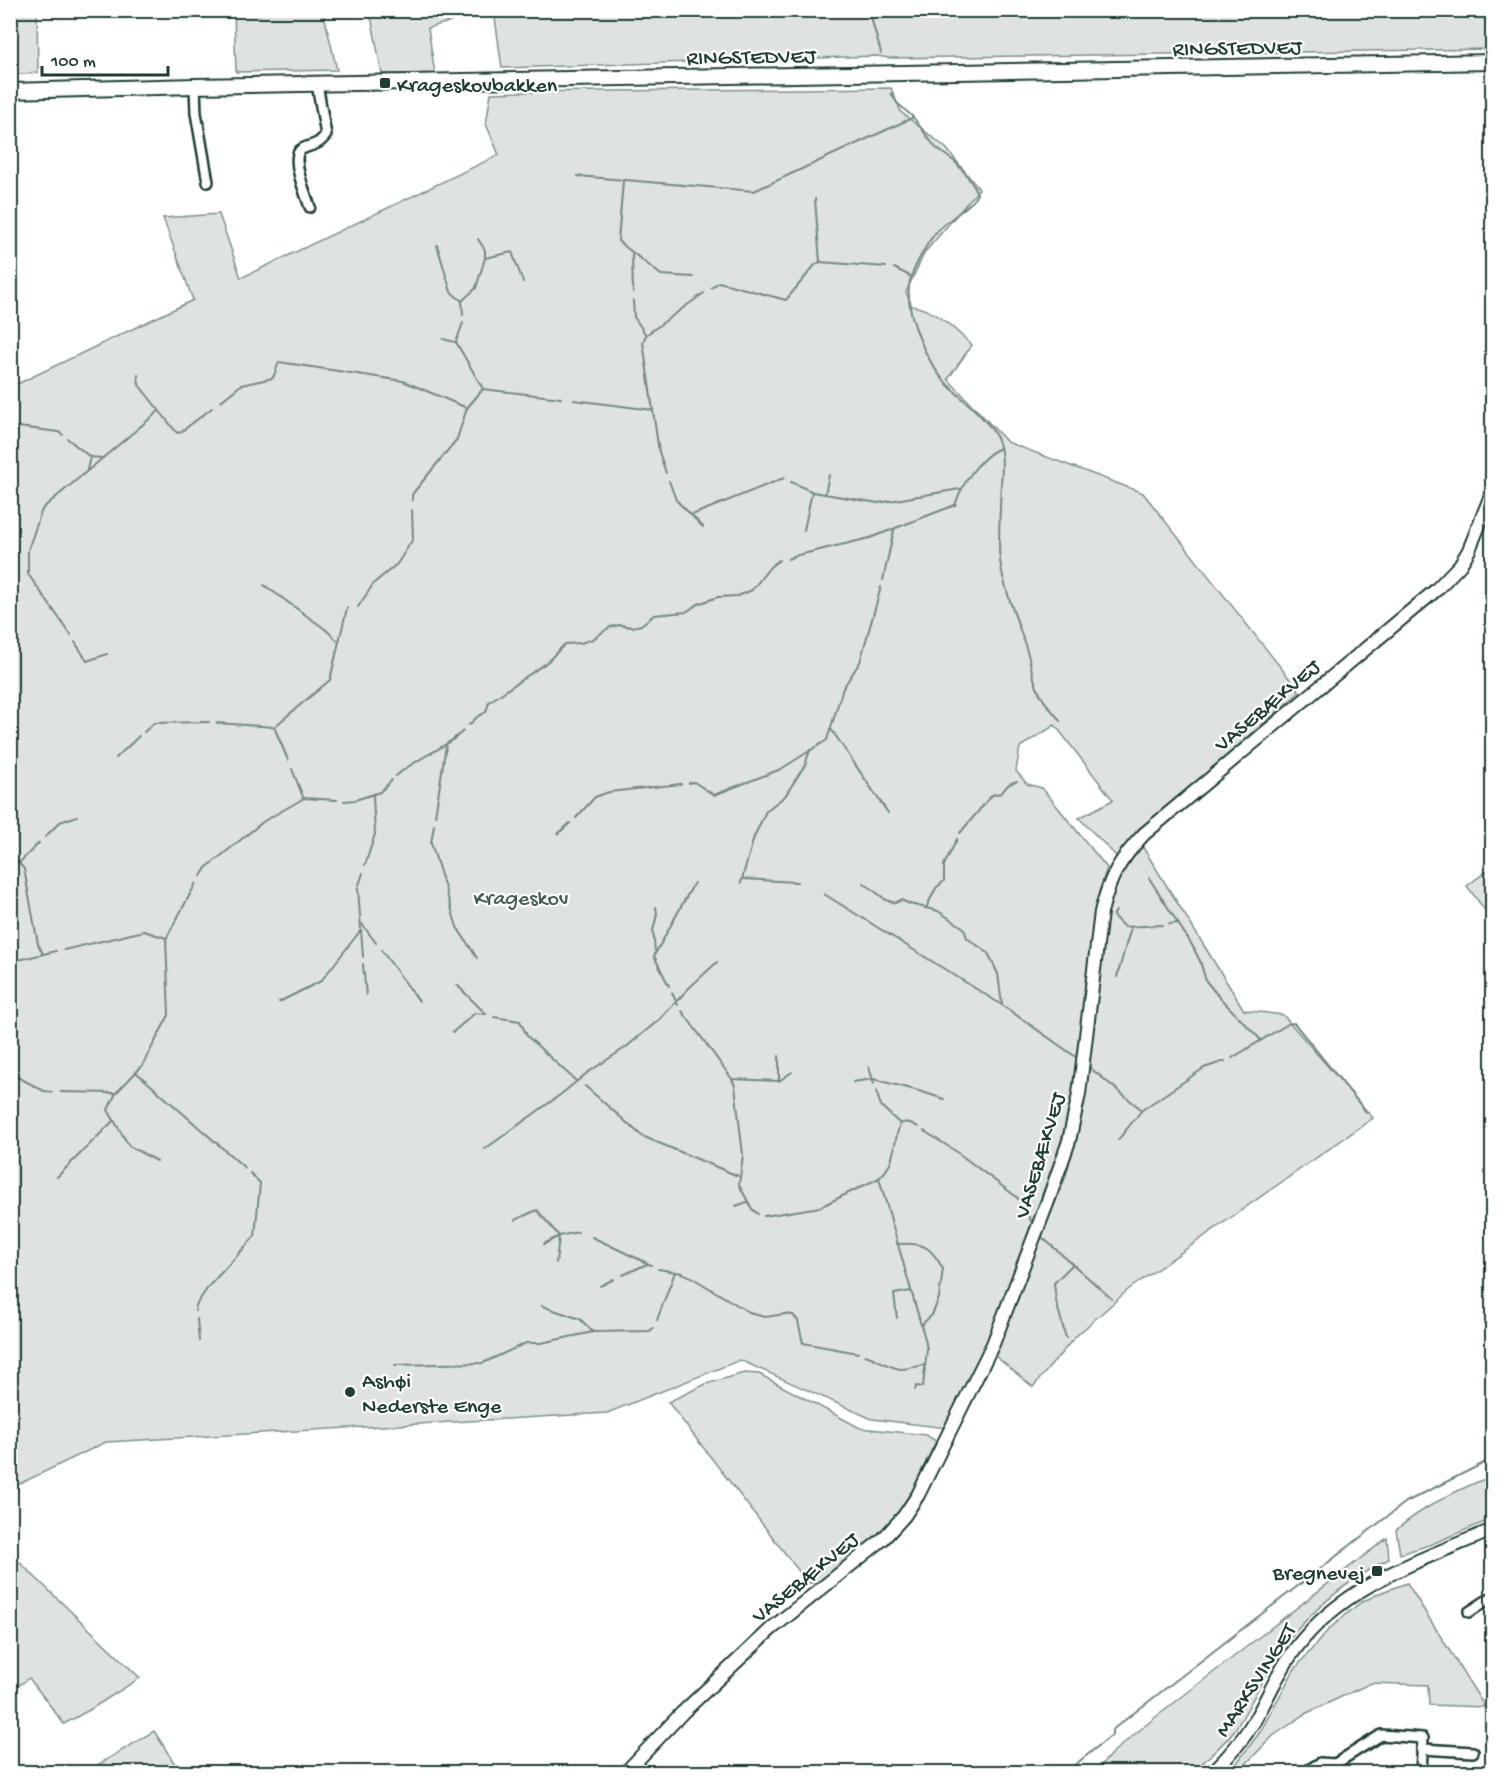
<svg xmlns="http://www.w3.org/2000/svg" width="1503" height="1783" font-family="'Gochi Hand',sans-serif">
<rect width="100%" height="100%" fill="#fff"/>
<filter id="ink" filterUnits="userSpaceOnUse"><feTurbulence type="fractalNoise" baseFrequency=".0167" numOctaves="2"/><feDisplacementMap in="SourceGraphic" scale="12" xChannelSelector="R" yChannelSelector="G"/><feConvolveMatrix kernelMatrix="1 2 1 2 8 2 1 2 1" color-interpolation-filters="sRGB"/></filter>
<g filter="url(#ink)">
<g fill="#dee3e2" stroke="#7e908b" stroke-width="1.5">
<path d="M 1492,10 L 1492,49 L 889,58 L 877,56 L 502,68 L 494,11 Z"/>
<path d="M 10,11 L 37,11 L 38,73 L 11,75 Z"/>
<path d="M 234,11 L 256,11 L 257,15 L 280,11 L 323,11 L 337,70 L 236,72 Z"/>
<path d="M 370,11 L 370,10 L 487,11 L 428,28 L 435,74 L 382,74 Z"/>
<path d="M 891,88 L 901,112 L 946,148 L 979,189 L 925,252 L 906,292 L 912,306 C 937,310 954,329 972,345 L 948,379 L 1007,442 L 1143,493 L 1300,692 L 1139,831 L 1116,856 L 1079,818 L 1113,800 L 1055,725 L 1020,747 L 1016,771 L 1027,784 L 1042,788 L 1107,868 L 1099,892 L 1092,941 L 1073,1096 L 1059,1149 L 986,1347 L 947,1428 L 872,1419 L 740,1360 L 607,1413 L 106,1442 L 11,1488 L 11,387 L 193,300 L 163,218 L 219,214 L 241,278 L 499,155 L 486,124 L 491,93 L 521,92 Z"/>
<path d="M 1142,846 L 1244,1010 L 1283,1015 L 1373,1118 L 1129,1289 L 1074,1338 L 1033,1387 L 994,1355 L 1066,1176 L 1084,1099 L 1107,913 L 1121,874 Z"/>
<path d="M 1492,867 L 1492,920 L 1467,886 Z"/>
<path d="M 744,1373 L 759,1374 L 860,1428 L 926,1435 L 936,1441 L 906,1504 L 877,1537 L 819,1583 L 808,1583 L 668,1402 L 706,1384 Z"/>
<path d="M 1492,1476 L 1492,1519 L 1429,1545 L 1400,1554 L 1396,1530 C 1424,1506 1459,1489 1492,1476 Z"/>
<path d="M 1387,1538 L 1389,1559 C 1347,1579 1302,1618 1276,1657 C 1262,1679 1252,1703 1238,1725 C 1226,1744 1208,1756 1194,1772 L 1095,1772 L 1112,1753 L 1152,1720 Z"/>
<path d="M 10,1553 L 140,1678 L 91,1709 L 64,1724 L 29,1678 L 11,1691 Z"/>
<path d="M 1407,1583 L 1485,1707 L 1429,1705 L 1428,1685 L 1371,1683 L 1307,1713 L 1273,1736 L 1238,1772 L 1230,1772 L 1260,1732 L 1294,1670 L 1329,1629 L 1360,1603 L 1382,1592 Z"/>
<path d="M 154,1731 L 180,1772 L 86,1772 Z"/>
</g>
<g fill="none" stroke-linecap="round" stroke-linejoin="round">
<g stroke="#758883" stroke-width="2">
<path d="M 869,10 L 881,53"/>
<path d="M 891,93 L 897,103 L 913,117 L 935,147 L 955,162 L 965,173 L 973,185 L 977,194 L 973,201 C 962,211 949,220 938,230 C 929,239 910,273 909,286 C 906,316 927,364 948,385 C 963,400 993,423 999,443 C 1003,455 1002,470 1001,484 C 1000,505 999,526 999,547 C 999,579 1017,618 1026,648 C 1031,662 1032,678 1039,692 C 1044,703 1053,711 1060,721"/>
<path d="M 578,176 L 754,191 L 912,118"/>
<path d="M 623,181 L 618,241 L 661,275 L 693,277"/>
<path d="M 815,199 L 820,262"/>
<path d="M 437,245 L 451,292 L 462,301"/>
<path d="M 632,254 L 633,293"/>
<path d="M 485,258 L 512,252 L 523,282"/>
<path d="M 894,268 L 910,276"/>
<path d="M 711,288 L 719,282 L 786,300 L 815,265 L 820,262 L 886,267"/>
<path d="M 633,300 L 634,317 L 646,335"/>
<path d="M 463,315 L 462,301 L 476,288 L 485,258 L 485,250 L 478,239"/>
<path d="M 463,323 L 456,342 L 483,389"/>
<path d="M 443,339 L 455,342"/>
<path d="M 138,375 L 139,385 L 177,433 L 181,432 L 212,408"/>
<path d="M 483,389 L 561,398"/>
<path d="M 574,400 L 653,410"/>
<path d="M 221,401 L 241,385 L 273,378 L 279,362 L 403,381 L 467,408"/>
<path d="M 10,426 L 59,432 L 63,435"/>
<path d="M 68,439 L 90,457"/>
<path d="M 87,470 L 90,457 L 102,458"/>
<path d="M 666,473 L 659,452 L 643,342 L 646,335 L 704,293"/>
<path d="M 669,481 L 676,500 L 703,527"/>
<path d="M 791,482 L 813,492 L 878,503 L 960,489"/>
<path d="M 825,494 L 829,475"/>
<path d="M 412,501 L 412,495 L 414,492 L 457,439 L 467,408 L 483,389"/>
<path d="M 692,515 L 784,478"/>
<path d="M 804,530 L 812,492"/>
<path d="M 788,559 L 794,556 L 870,538 L 955,505 C 962,484 979,457 1000,448"/>
<path d="M 883,580 L 894,530"/>
<path d="M 264,585 L 325,629 L 338,641"/>
<path d="M 358,607 L 374,583 L 397,564 L 413,539 L 412,510"/>
<path d="M 71,635 L 28,574 L 28,550 L 41,512 L 43,508 L 159,411"/>
<path d="M 75,642 L 87,661 L 107,654"/>
<path d="M 217,723 L 274,727 L 330,680 L 347,608"/>
<path d="M 469,725 L 477,717 L 486,712 L 489,702 L 546,663 L 565,644 L 581,643 L 593,639 L 610,627 L 620,625 L 632,627 L 641,625 L 654,615 L 686,612 L 698,604 L 718,597 L 738,596 L 752,590 L 770,567 L 779,560"/>
<path d="M 274,727 L 288,760"/>
<path d="M 831,729 L 888,813"/>
<path d="M 144,732 L 154,723 L 209,722"/>
<path d="M 116,758 L 139,736"/>
<path d="M 292,769 L 303,797"/>
<path d="M 396,776 C 417,757 444,750 463,731"/>
<path d="M 689,783 L 694,782 L 714,795 L 781,769 L 827,740 L 843,688 L 860,662 L 881,587"/>
<path d="M 344,801 L 355,800 L 380,792 L 392,780"/>
<path d="M 435,816 L 446,745"/>
<path d="M 576,818 L 595,797 L 609,792 L 681,784"/>
<path d="M 434,825 L 431,843 L 457,927 L 477,958"/>
<path d="M 960,833 L 992,795 L 1001,793 L 1009,784 L 1017,781"/>
<path d="M 558,834 L 570,823"/>
<path d="M 45,837 L 60,822 L 77,816"/>
<path d="M 10,853 L 24,869 L 38,944 L 43,954"/>
<path d="M 19,863 L 39,843"/>
<path d="M 365,865 L 375,834 L 373,795"/>
<path d="M 201,876 L 206,868 L 264,821 L 301,800 L 303,798 L 337,800"/>
<path d="M 1149,878 L 1192,945 L 1200,961 L 1206,981 L 1219,997 L 1261,1040"/>
<path d="M 743,879 L 797,882"/>
<path d="M 741,883 L 754,837 L 766,811 L 785,796 L 805,765 L 810,750"/>
<path d="M 864,883 L 886,900 L 895,903 L 901,900 L 910,904 L 938,911 L 964,928 L 967,938 L 988,953 L 998,974 L 1002,1004"/>
<path d="M 824,894 L 1002,1005 L 1076,1057"/>
<path d="M 926,908 L 936,888 L 944,881 L 944,865 L 957,839"/>
<path d="M 1116,911 L 1113,916 L 1124,927 L 1162,925"/>
<path d="M 362,924 L 376,943"/>
<path d="M 1169,924 L 1178,923"/>
<path d="M 64,950 L 144,931 L 166,938"/>
<path d="M 381,950 L 419,1001"/>
<path d="M 655,951 L 653,931 L 657,914 L 656,907"/>
<path d="M 363,957 L 358,888 L 363,873"/>
<path d="M 10,962 L 56,951"/>
<path d="M 363,964 L 366,995"/>
<path d="M 1117,977 L 1131,927"/>
<path d="M 457,985 L 486,1014"/>
<path d="M 669,986 L 654,956 L 694,883"/>
<path d="M 672,993 L 678,1005"/>
<path d="M 279,1002 L 321,981 L 361,930"/>
<path d="M 682,1011 L 732,1079 L 735,1086 L 743,1155 L 739,1185 L 752,1209 L 758,1214"/>
<path d="M 494,1017 L 520,1021 L 527,1036 L 576,1081"/>
<path d="M 453,1032 L 475,1013 L 485,1014"/>
<path d="M 1232,1058 L 1288,1024 L 1294,1023 L 1367,1113"/>
<path d="M 869,1067 L 874,1084"/>
<path d="M 1089,1067 L 1142,1110"/>
<path d="M 10,1073 L 44,1091 L 52,1092"/>
<path d="M 137,1073 L 245,1168"/>
<path d="M 732,1079 L 779,1081 L 792,1072"/>
<path d="M 779,1080 L 779,1056"/>
<path d="M 853,1082 L 873,1079 L 919,1091 L 944,1099"/>
<path d="M 585,1086 L 642,1136 L 738,1176"/>
<path d="M 876,1091 L 881,1106 L 900,1124"/>
<path d="M 61,1092 L 115,1093"/>
<path d="M 924,1131 L 954,1150 L 1014,1195 L 1022,1202 L 1031,1221"/>
<path d="M 1118,1140 L 1142,1110 L 1204,1068 L 1225,1061"/>
<path d="M 485,1149 L 560,1095 L 587,1073 L 625,1048 L 660,1019 L 688,989 L 717,962"/>
<path d="M 157,1161 L 129,1146 L 108,1110 L 116,1093 L 142,1066 L 169,1015 L 166,939 L 196,883"/>
<path d="M 57,1177 L 114,1120"/>
<path d="M 879,1178 L 925,1339 L 927,1349 L 923,1387 L 916,1386 L 915,1390"/>
<path d="M 736,1206 L 747,1202"/>
<path d="M 764,1216 L 820,1207 L 879,1178 C 896,1164 893,1143 900,1124 C 908,1121 911,1123 918,1127"/>
<path d="M 515,1220 L 537,1210 L 559,1236 L 556,1263"/>
<path d="M 592,1237 L 651,1265"/>
<path d="M 1043,1238 L 1112,1299"/>
<path d="M 544,1244 L 559,1236 L 578,1232"/>
<path d="M 897,1244 C 923,1242 931,1246 943,1269 L 939,1298 L 932,1315 L 921,1325"/>
<path d="M 658,1269 L 682,1273 L 691,1277 L 747,1311 L 757,1315 L 765,1317 L 785,1314 L 793,1315 L 798,1321 L 803,1343 L 858,1353"/>
<path d="M 623,1275 L 647,1264"/>
<path d="M 600,1286 L 614,1279"/>
<path d="M 542,1306 L 580,1319 L 593,1332"/>
<path d="M 195,1311 L 196,1305 L 209,1286 L 255,1236 L 260,1183 L 250,1173"/>
<path d="M 897,1318 L 894,1294 L 911,1291"/>
<path d="M 197,1319 L 199,1341"/>
<path d="M 657,1320 L 675,1272"/>
<path d="M 1066,1338 L 1056,1301 L 1054,1283 L 1073,1264"/>
<path d="M 865,1355 C 877,1358 888,1368 901,1369 C 908,1369 917,1366 925,1365"/>
<path d="M 395,1365 L 483,1363 L 526,1343 L 541,1343 L 593,1332 L 650,1331 L 653,1328"/>
<path d="M 1066,1772 L 1112,1735 L 1112,1730 L 1406,1502 L 1492,1459"/>
</g>
<defs>
<g id="minor">
<path d="M 195,86 L 196,113 L 208,182"/>
<path d="M 310,207 C 306,195 289,155 302,149 C 314,143 316,147 326,135 L 317,84"/>
<path d="M 1469,1612 L 1492,1597"/>
<path d="M 1422,1749 L 1473,1752"/>
<path d="M 1305,1772 L 1320,1763 L 1335,1764 L 1381,1735 L 1423,1738 L 1421,1772"/>
</g>
<g id="tertiary">
<path d="M 626,1772 L 682,1713 L 771,1629 L 883,1539 L 904,1516 L 918,1495 L 993,1344 L 1048,1201 L 1069,1141 L 1079,1094 L 1101,912 C 1110,876 1119,861 1144,834 L 1436,590 L 1460,565 L 1469,550 L 1492,493"/>
<path d="M 1213,1772 C 1228,1757 1242,1741 1253,1723 C 1268,1698 1278,1671 1296,1648 C 1344,1584 1422,1560 1492,1530"/>
</g>
<path id="secondary" d="M 10,91 L 195,86 L 1492,62"/>
</defs>
<use href="#minor" stroke="#1f3d34" stroke-width="14"/>
<use href="#tertiary" stroke="#1f3d34" stroke-width="16"/>
<use href="#secondary" stroke="#1f3d34" stroke-width="18"/>
<use href="#minor" stroke="#fff" stroke-width="9"/>
<use href="#tertiary" stroke="#fff" stroke-width="12"/>
<use href="#secondary" stroke="#fff" stroke-width="14"/>
</g>
</g>
<g fill="#1f3d34" stroke="#fff" stroke-width="2">
<rect x="379" y="77" width="12" height="12" rx="3"/>
<circle cx="350" cy="1392" r="6"/>
<rect x="1371" y="1565" width="12" height="12" rx="3"/>
</g>
<g text-anchor="middle" stroke-width="4.5" stroke-linejoin="round" paint-order="stroke">
<g font-size="22" fill="#1f3d34" stroke="#fff">
<text transform="translate(1237 46) rotate(-1)" y="8">RINGSTEDVEJ</text>
<text transform="translate(751 55) rotate(-1)" y="8">RINGSTEDVEJ</text>
<text transform="translate(1266 704) rotate(-40)" y="8">VASEBÆKVEJ</text>
<text transform="translate(1038 1155) rotate(-73)" y="8">VASEBÆKVEJ</text>
<text transform="translate(804 1576) rotate(-39)" y="8">VASEBÆKVEJ</text>
<text transform="translate(1254 1679) rotate(-57)" y="8">MARKSVINGET</text>
</g>
<g font-size="22" fill="#1f3d34" stroke="#fff" text-anchor="start">
<text x="397" y="91">Krageskovbakken</text>
<text x="362" y="1387">Ashøi<tspan x="362" dy="25">Nederste Enge</tspan></text>
<text x="1365" y="1579" text-anchor="end">Bregnevej</text>
</g>
<g font-size="22" fill="#455e57" stroke="#fff">
<text x="521" y="904">Krageskov</text>
</g>
</g>
<rect width="1503" height="1783" fill="none" stroke="#fff" stroke-width="36"/>
<rect x="18" y="18" width="1467" height="1747" fill="none" stroke="#1f3d34" stroke-width="2" filter="url(#ink)"/>
<path d="M42 66v9h126v-9" fill="none" stroke="#1f3d34" stroke-width="3"/>
<text x="51" y="66" font-size="18" fill="#1f3d34" stroke="#ffffff" stroke-width="4.5" paint-order="stroke">100 m</text>
</svg>
